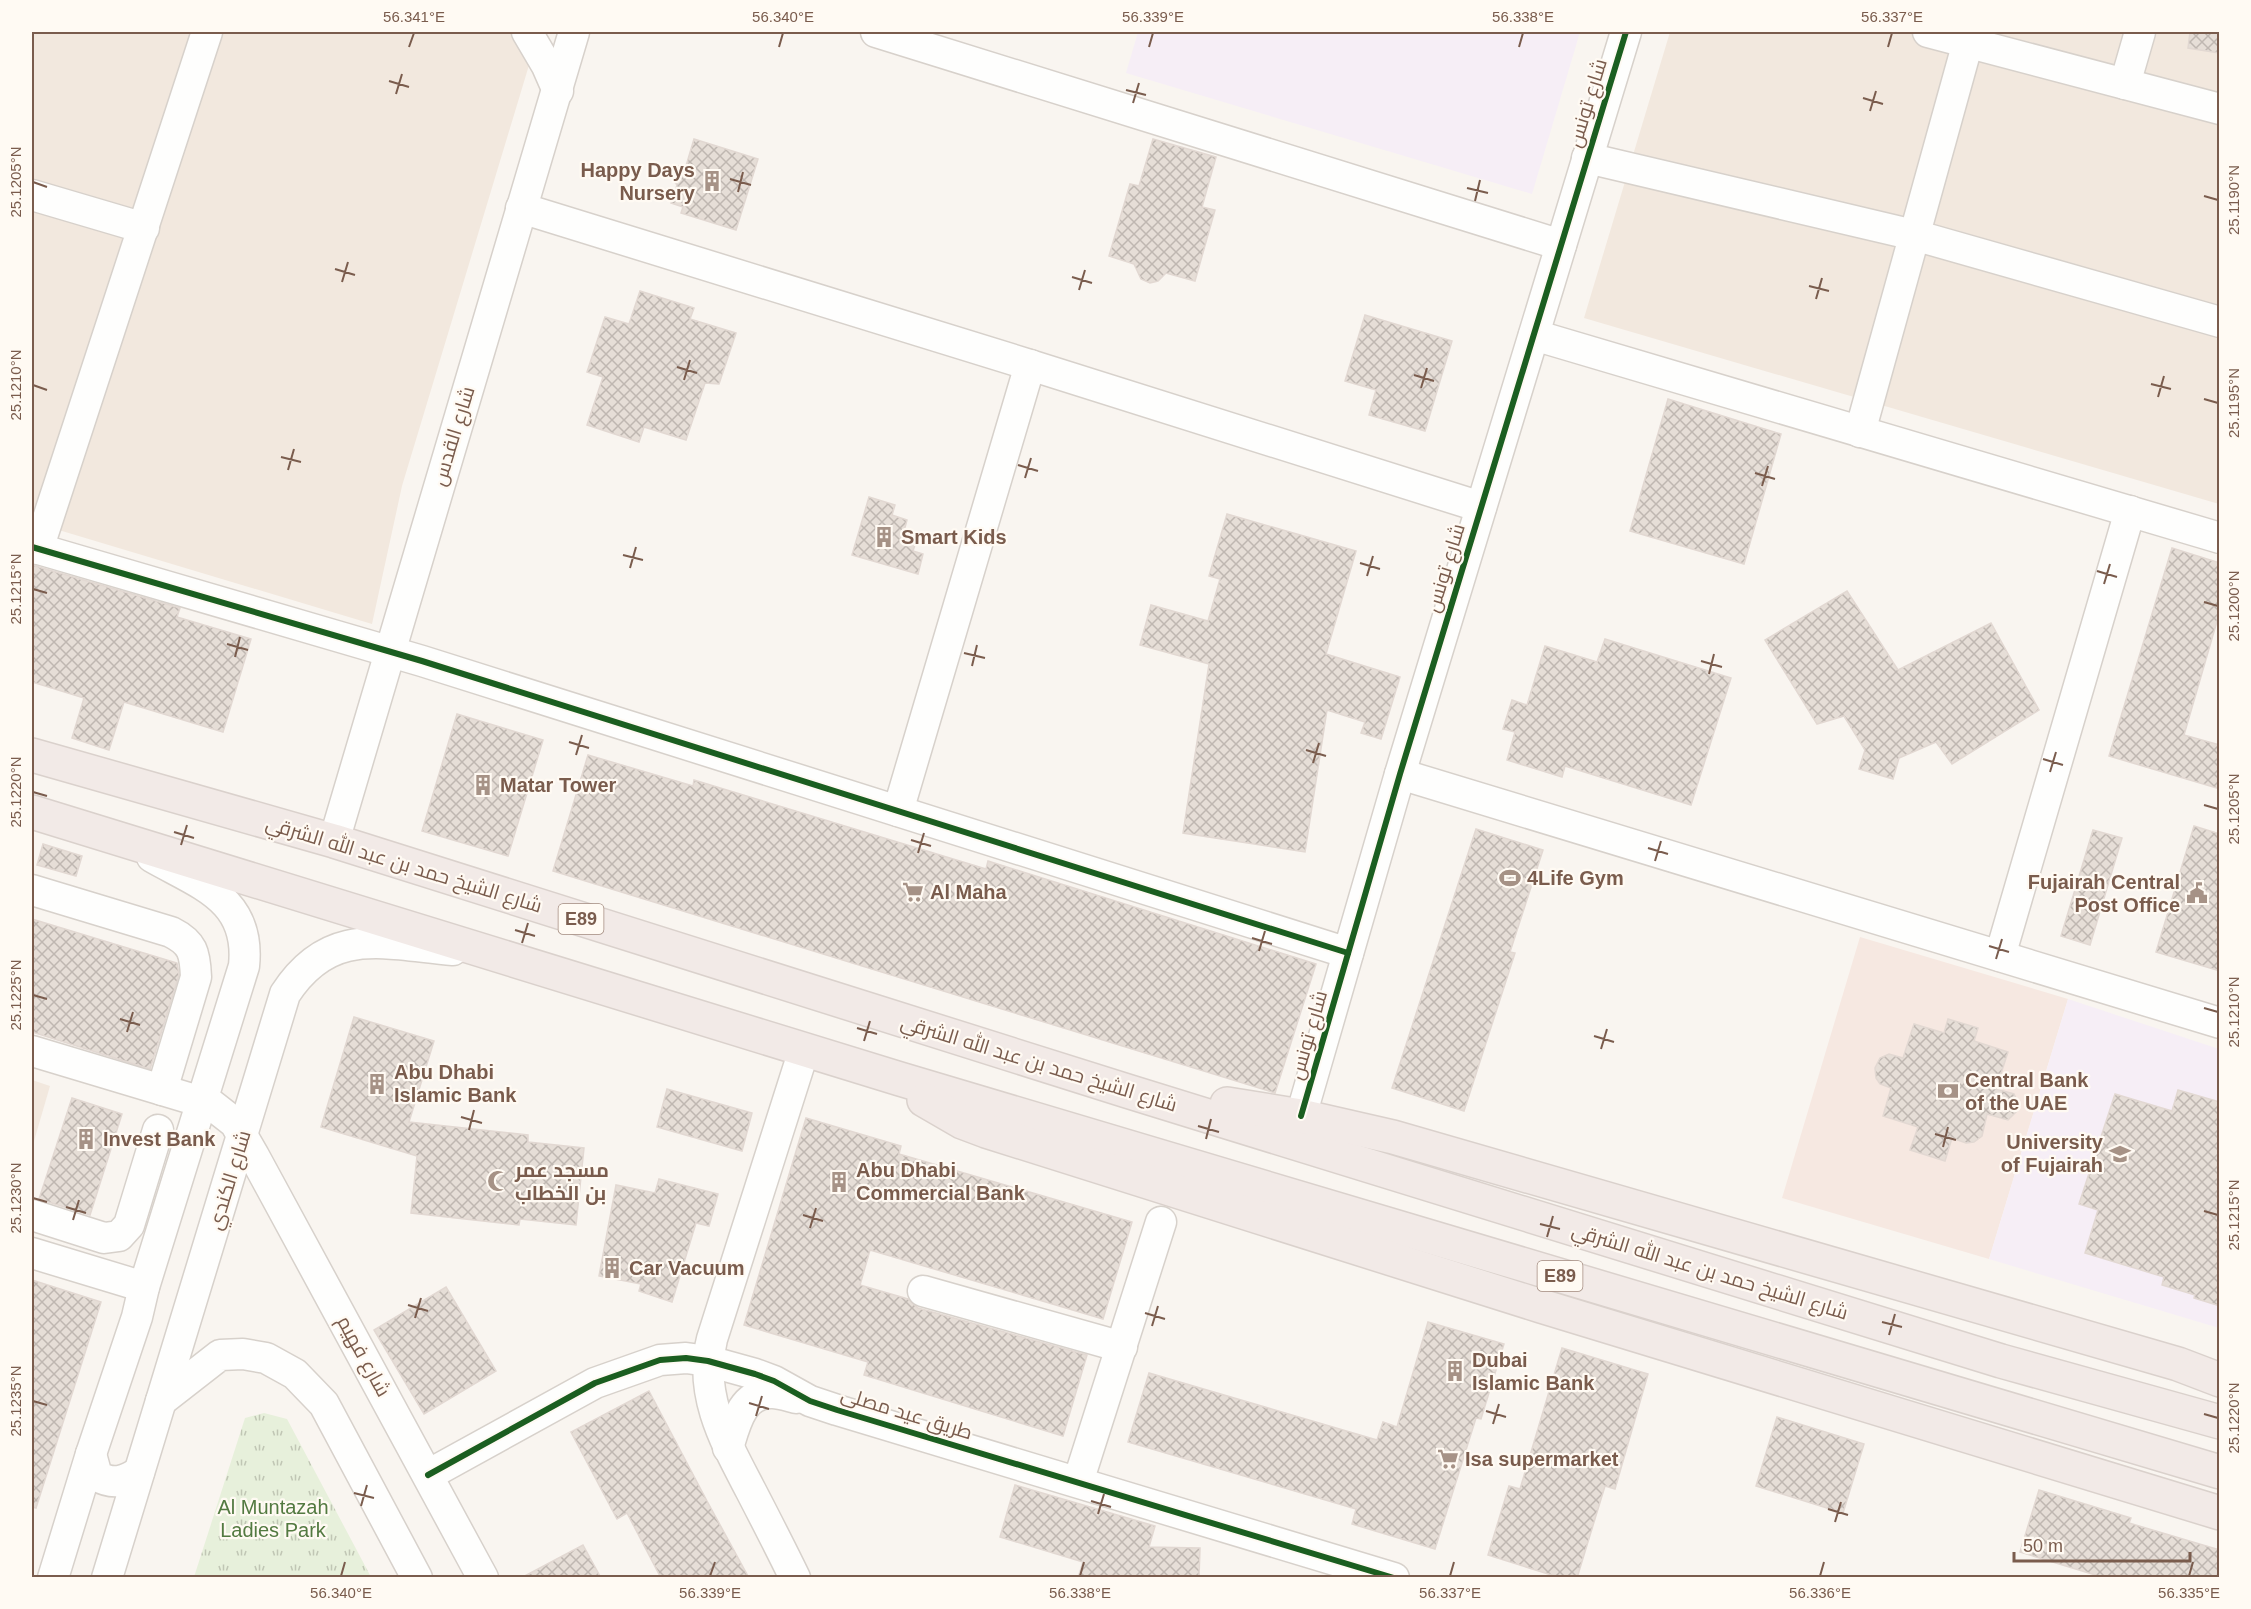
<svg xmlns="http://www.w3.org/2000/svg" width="2251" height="1609" font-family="Arial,Cairo,sans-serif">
<defs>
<pattern id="park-tufts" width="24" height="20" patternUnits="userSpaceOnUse" patternTransform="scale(1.5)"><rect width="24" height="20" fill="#e7f0db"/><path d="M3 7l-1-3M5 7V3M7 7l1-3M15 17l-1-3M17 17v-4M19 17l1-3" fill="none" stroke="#c0c6b4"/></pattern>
<pattern id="building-cross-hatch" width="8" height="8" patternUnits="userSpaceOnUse" patternTransform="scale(1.5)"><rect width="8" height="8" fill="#e6ded7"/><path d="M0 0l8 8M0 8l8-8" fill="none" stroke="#bfb7b1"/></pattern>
</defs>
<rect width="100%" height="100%" fill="#f9f5f0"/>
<g fill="#f2e8de">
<path d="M 32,32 L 539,32 L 402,486 L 372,624 L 32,522 Z"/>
<path d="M 1670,32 L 2219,32 L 2219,504 L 1584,318 Z"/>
<path d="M 32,1080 L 50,1086 L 32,1148 Z"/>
</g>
<path fill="#f6e8e1" d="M 1860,937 L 2068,999 L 1989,1259 L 1782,1198 Z"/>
<g fill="#f6eef6">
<path d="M 1138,32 L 1580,32 L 1532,194 L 1126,73 Z"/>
<path d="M 2068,999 L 2219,1049 L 2219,1328 L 1989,1259 Z"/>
</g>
<path fill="url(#park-tufts)" d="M 264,1413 L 287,1419 L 371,1577 L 194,1577 L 245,1418 Z"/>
<g fill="url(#building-cross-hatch)" stroke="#e2d8d2" stroke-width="1.5">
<path d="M 2190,32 L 2220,32 L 2220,53 L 2188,48 Z"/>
<path d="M 694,139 L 758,159 L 736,230 L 681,213 L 683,207 L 671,203 L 677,185 L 669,174 L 678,166 L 686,166 Z"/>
<path d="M 1153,139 L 1216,157 L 1202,207 L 1215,210 L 1195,281 L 1166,273 L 1158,281 L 1150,283 L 1141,279 L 1134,264 L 1109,256 L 1130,184 L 1139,186 Z"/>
<path d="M 640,291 L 694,308 L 690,319 L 736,333 L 719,384 L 705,383 L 686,440 L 644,427 L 639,442 L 587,425 L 603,377 L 587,372 L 605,317 L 629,324 Z"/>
<path d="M 1365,315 L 1452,341 L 1425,431 L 1369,415 L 1376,390 L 1345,381 Z"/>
<path d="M 1668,399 L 1781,434 L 1744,564 L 1630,531 Z"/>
<path d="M 869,497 L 895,505 L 892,515 L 907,520 L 903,535 L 917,539 L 913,551 L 923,554 L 918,574 L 852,555 Z"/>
<path d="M 1227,514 L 1356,551 L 1326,654 L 1400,677 L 1381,739 L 1361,733 L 1365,722 L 1327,710 L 1305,852 L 1183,833 L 1209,664 L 1140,645 L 1151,605 L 1208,621 L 1220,579 L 1209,576 Z"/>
<path d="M 2172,548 L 2220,563 L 2220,611 L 2184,735 L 2220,745 L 2220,789 L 2109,756 Z"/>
<path d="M 32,565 L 180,608 L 177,617 L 251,639 L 223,732 L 124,702 L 109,750 L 72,738 L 84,698 L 32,682 Z"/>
<path d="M 1847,591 L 1898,670 L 1991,623 L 2039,710 L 1952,764 L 1936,742 L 1899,758 L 1893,779 L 1859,769 L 1865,750 L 1844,716 L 1817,724 L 1765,640 Z"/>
<path d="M 1605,639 L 1731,678 L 1691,805 L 1565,766 L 1562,777 L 1507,760 L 1515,732 L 1503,729 L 1512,700 L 1527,705 L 1545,646 L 1597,662 Z"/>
<path d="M 457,714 L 543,740 L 508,856 L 422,831 Z"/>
<path d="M 588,755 L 693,786 L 694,780 L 986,869 L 988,861 L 1316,964 L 1275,1093 L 553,871 Z"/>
<path d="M 2194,826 L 2220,834 L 2220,971 L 2156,952 Z"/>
<path d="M 1476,829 L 1543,850 L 1510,952 L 1515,953 L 1464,1111 L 1392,1088 Z"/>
<path d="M 2093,830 L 2122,838 L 2090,945 L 2061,936 Z"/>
<path d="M 43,844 L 82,856 L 76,876 L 37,865 Z"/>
<path d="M 32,919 L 177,963 L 179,975 L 150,1069 L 32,1032 Z"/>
<path d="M 354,1017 L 434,1041 L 409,1122 L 528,1135 L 528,1142 L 584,1148 L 576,1225 L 520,1219 L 519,1225 L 411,1213 L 417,1156 L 321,1127 Z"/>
<path d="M 1948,1019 L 1978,1028 L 1974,1041 L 2008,1052 L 1996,1089 L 2014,1094 L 2017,1101 L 2017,1111 L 2008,1120 L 1987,1114 L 1982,1136 L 1974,1142 L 1966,1143 L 1952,1138 L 1945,1161 L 1910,1150 L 1918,1127 L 1883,1116 L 1891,1088 L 1880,1084 L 1876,1078 L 1875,1068 L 1880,1058 L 1889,1054 L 1903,1058 L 1914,1024 L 1944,1033 Z"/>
<path d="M 667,1089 L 752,1113 L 742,1151 L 657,1127 Z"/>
<path d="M 2178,1090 L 2220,1102 L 2220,1306 L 2194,1298 L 2195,1295 L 2162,1285 L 2164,1277 L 2085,1253 L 2098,1210 L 2079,1204 L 2115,1094 L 2172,1111 Z"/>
<path d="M 72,1098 L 122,1114 L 90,1215 L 39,1199 Z"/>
<path d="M 806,1118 L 901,1146 L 899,1154 L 1132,1222 L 1103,1319 L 870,1250 L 860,1285 L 908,1299 L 918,1308 L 1087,1355 L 1063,1436 L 864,1375 L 868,1362 L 744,1325 Z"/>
<path d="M 659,1179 L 718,1194 L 709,1226 L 696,1223 L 672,1302 L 639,1291 L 641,1284 L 599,1276 L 616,1185 L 655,1193 Z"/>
<path d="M 32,1280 L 101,1302 L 36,1508 L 32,1507 Z"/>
<path d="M 446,1287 L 496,1371 L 424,1414 L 374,1330 Z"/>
<path d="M 1428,1322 L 1504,1344 L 1481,1419 L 1476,1418 L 1435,1549 L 1352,1524 L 1356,1509 L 1128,1442 L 1149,1373 L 1377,1440 L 1383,1422 L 1397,1427 Z"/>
<path d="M 1562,1348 L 1648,1374 L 1615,1489 L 1605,1486 L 1577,1578 L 1561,1578 L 1488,1555 L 1509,1486 L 1520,1489 Z"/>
<path d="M 649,1391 L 707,1501 L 749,1578 L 661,1578 L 627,1513 L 617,1519 L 571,1432 Z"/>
<path d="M 1777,1417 L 1864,1444 L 1843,1513 L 1756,1486 Z"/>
<path d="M 1015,1485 L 1155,1526 L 1149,1547 L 1200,1548 L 1199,1578 L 1078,1578 L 1083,1562 L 1000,1537 Z"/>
<path d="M 2039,1490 L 2131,1518 L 2129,1523 L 2220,1550 L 2220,1565 L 2216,1578 L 2105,1578 L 2020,1552 Z"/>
<path d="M 583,1545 L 601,1578 L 521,1578 Z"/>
</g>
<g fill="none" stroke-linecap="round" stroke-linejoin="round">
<defs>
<g id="minor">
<path d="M 527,32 L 547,66 L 558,91"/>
<path d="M 876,32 L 1561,245"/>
<path d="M 1928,32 L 2220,109"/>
<path d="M 2125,84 L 2140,32"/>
<path d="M 1587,158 L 1914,235 L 2220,322"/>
<path d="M 32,195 L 144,228"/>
<path d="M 521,208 L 1030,365 L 1481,507"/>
<path d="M 1534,335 L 2220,538"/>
<path d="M 1860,432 L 1968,42"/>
<path d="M 32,547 L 422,661 L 1348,953"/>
<path d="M 38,549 L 207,32"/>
<path d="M 1400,774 L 2220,1023"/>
<path d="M 898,811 L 1030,365"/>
<path d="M 334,841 L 574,32"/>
<path d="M 32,890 L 171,932 C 193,943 195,953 196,977 L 162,1090"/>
<path d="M 2000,956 L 2130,511"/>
<path d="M 32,1051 L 212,1105 L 235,1123 L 254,1156 L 483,1578"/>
<path d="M 1301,1116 L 1400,774 L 1626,32"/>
<path d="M 32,1215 L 104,1238 L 119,1236 L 129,1225 L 158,1130"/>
<path d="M 32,1253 L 144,1287"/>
<path d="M 923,1291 L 1122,1347"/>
<path d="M 161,1401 L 220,1355 L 243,1354 L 266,1358 L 295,1374 L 324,1404 L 417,1578"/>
<path d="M 728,1448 C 735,1425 742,1392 772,1393 C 780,1393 788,1396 796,1398"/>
<path d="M 91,1454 L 97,1476 C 113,1485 124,1482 139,1472"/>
<path d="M 428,1475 L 595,1383 L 660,1360 L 686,1358 L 708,1361 L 755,1374 L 774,1381 L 810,1401 L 837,1410 L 1394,1578"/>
<path d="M 1078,1482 L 1161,1222"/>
<path d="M 53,1578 L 91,1454 L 137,1317 L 144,1287 L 244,966 C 251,899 201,885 152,857"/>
<path d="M 107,1578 L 285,994 C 330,925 383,944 453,950"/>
<path d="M 795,1578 C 781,1549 766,1520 751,1491 C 726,1443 698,1395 712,1339 L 804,1050"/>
</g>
<g id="highway">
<path d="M 32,755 L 334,841 L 1127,1091 L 2001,1361 L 2220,1422"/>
<path d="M 32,812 L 900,1079 L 2220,1472"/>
<path d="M 924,1100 L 962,1122 L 986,1131 L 1541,1306 L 2220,1513"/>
<path d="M 1227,1104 L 1301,1116 L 1393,1137 L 2178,1364 L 2220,1380"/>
</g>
</defs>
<use href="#minor" stroke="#d7d1cb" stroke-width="33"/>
<use href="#highway" stroke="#dad1cc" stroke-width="36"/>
<use href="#minor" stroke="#fefefd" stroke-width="30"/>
<use href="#highway" stroke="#f2eae7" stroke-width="33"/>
<defs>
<g id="cycleway">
<path d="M 32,547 L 422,661 L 1348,953"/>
<path d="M 1301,1116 L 1400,774 L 1626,32"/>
<path d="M 428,1475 L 595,1383 L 660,1360 L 686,1358 L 708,1361 L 755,1374 L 774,1381 L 810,1401 L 837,1410 L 1394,1578"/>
</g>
</defs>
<use href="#cycleway" stroke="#fffaf3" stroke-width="10"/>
<use href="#cycleway" stroke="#1b5e20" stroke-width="6"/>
</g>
<path fill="none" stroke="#7a5c4d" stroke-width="2" d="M 409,47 L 414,33M 779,47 L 783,33M 1149,47 L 1153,33M 1519,47 L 1523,33M 1888,47 L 1892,33M 389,81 L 409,87M 1126,90 L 1146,95M 396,94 L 402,74M 1863,98 L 1883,104M 1133,103 L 1139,83M 1870,111 L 1876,91M 730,179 L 751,185M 33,182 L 47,187M 1467,188 L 1488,193M 738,192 L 743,172M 2204,196 L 2218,200M 1475,201 L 1480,180M 335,269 L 355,275M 1072,277 L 1092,283M 342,282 L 348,262M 1809,286 L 1829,291M 1079,290 L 1085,270M 1816,299 L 1822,278M 677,367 L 697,373M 1414,375 L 1434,381M 684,380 L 690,360M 2151,384 L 2171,389M 33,385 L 47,390M 1421,388 L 1427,368M 2158,397 L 2164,376M 2204,399 L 2218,403M 281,457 L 301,462M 1018,465 L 1038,471M 288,470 L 294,449M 1755,473 L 1775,479M 1025,478 L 1031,458M 1762,486 L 1768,466M 623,555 L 643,560M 1360,563 L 1380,569M 630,568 L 636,547M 2097,571 L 2117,577M 1367,576 L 1373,556M 2104,584 L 2110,564M 33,589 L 47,593M 2204,602 L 2218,606M 227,644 L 248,650M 964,653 L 985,658M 235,657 L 240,637M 1701,661 L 1722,667M 972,666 L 977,645M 1709,674 L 1714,654M 569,742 L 589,748M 1306,750 L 1326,756M 576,755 L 582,735M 2043,759 L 2063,765M 1313,763 L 1319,743M 2050,772 L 2056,752M 33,792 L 47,796M 2204,805 L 2218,809M 174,832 L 194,838M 911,840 L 931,846M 181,845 L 187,825M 1648,848 L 1668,854M 918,853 L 924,833M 1655,861 L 1661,841M 515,930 L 535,936M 1252,938 L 1272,944M 522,943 L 528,923M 1989,946 L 2009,952M 1259,951 L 1265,931M 1996,959 L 2002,939M 33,995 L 47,999M 2204,1008 L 2218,1012M 120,1019 L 140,1025M 857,1028 L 877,1034M 127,1032 L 133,1012M 1594,1036 L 1614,1042M 864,1041 L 870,1021M 1601,1049 L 1607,1029M 461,1117 L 482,1123M 1198,1126 L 1219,1132M 469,1130 L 474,1110M 1935,1134 L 1956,1140M 1206,1139 L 1211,1119M 1943,1147 L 1948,1127M 33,1198 L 47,1202M 66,1207 L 86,1213M 2204,1211 L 2218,1215M 803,1215 L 823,1221M 73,1220 L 79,1200M 1540,1224 L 1560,1229M 810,1228 L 816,1208M 1547,1237 L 1553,1216M 408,1305 L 428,1311M 1145,1313 L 1165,1319M 415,1318 L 421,1298M 1882,1322 L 1902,1327M 1152,1326 L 1158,1306M 1889,1335 L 1895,1314M 33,1401 L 47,1405M 749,1403 L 769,1409M 1486,1411 L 1506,1417M 2204,1414 L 2218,1418M 756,1416 L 762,1396M 1493,1424 L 1499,1404M 354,1493 L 374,1498M 1091,1501 L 1111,1507M 361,1506 L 367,1485M 1828,1509 L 1848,1515M 1098,1514 L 1104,1494M 1835,1522 L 1841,1502M 341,1576 L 345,1562M 710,1576 L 715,1562M 1080,1576 L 1084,1562M 1450,1576 L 1454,1562M 1820,1576 L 1824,1562M 2189,1576 L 2193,1562"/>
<defs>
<symbol id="building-bare" viewBox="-9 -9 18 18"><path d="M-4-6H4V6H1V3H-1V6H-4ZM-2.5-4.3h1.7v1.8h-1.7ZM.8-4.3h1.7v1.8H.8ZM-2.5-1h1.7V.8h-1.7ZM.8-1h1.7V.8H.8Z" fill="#a69286" stroke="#fffaf3" stroke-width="2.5" paint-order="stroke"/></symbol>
<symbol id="stadium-bare" viewBox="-9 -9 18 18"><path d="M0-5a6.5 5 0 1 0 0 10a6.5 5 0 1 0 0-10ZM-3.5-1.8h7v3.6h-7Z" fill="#a69286" stroke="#fffaf3" stroke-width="2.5" paint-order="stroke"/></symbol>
<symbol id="supermarket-bare" viewBox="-9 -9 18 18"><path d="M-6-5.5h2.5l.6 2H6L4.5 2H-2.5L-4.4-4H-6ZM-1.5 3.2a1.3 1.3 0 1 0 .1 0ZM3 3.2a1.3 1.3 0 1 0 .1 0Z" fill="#a69286" stroke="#fffaf3" stroke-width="2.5" paint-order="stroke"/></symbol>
<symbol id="civic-bare" viewBox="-9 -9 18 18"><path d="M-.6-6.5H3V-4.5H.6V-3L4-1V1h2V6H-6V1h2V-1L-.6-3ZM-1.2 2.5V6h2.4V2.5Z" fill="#a69286" stroke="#fffaf3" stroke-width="2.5" paint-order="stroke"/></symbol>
<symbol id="bank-bare" viewBox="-9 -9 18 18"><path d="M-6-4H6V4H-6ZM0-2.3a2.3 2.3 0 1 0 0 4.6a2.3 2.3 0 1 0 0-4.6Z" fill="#a69286" stroke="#fffaf3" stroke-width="2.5" paint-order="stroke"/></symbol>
<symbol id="university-bare" viewBox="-9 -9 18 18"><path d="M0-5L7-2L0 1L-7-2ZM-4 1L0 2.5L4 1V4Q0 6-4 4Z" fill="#a69286" stroke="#fffaf3" stroke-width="2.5" paint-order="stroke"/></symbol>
<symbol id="mosque-bare" viewBox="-9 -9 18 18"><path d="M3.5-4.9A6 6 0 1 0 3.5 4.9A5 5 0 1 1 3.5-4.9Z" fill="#a69286" stroke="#fffaf3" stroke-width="2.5" paint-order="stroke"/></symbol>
</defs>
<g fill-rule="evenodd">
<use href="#building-bare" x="697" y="166" width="30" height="30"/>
<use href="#building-bare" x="869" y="522" width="30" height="30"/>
<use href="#building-bare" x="468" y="770" width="30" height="30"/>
<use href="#stadium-bare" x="1495" y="863" width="30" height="30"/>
<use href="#supermarket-bare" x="898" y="877" width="30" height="30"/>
<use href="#civic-bare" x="2182" y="878" width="30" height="30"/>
<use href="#building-bare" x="362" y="1069" width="30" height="30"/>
<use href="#bank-bare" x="1933" y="1076" width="30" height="30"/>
<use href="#building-bare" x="71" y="1124" width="30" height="30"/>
<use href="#university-bare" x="2105" y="1139" width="30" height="30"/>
<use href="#mosque-bare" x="483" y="1166" width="30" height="30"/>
<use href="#building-bare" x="824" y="1167" width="30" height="30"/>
<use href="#building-bare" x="597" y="1253" width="30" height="30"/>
<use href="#building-bare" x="1440" y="1356" width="30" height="30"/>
<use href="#supermarket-bare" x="1433" y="1444" width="30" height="30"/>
</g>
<g text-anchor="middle" stroke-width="4.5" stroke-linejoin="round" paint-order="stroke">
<g fill="#fffaf3" stroke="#a28b7f" stroke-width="1.5">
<rect x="558.5" y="904" width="45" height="30" rx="4.5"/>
<rect x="1537.5" y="1261" width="45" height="30" rx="4.5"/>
</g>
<g font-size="18" font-weight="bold" fill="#7a5c4d">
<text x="581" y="925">E89</text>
<text x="1560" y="1282">E89</text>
</g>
<g font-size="20" fill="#7a5c4d" stroke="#fffaf3">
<text transform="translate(1587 103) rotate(-73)" y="7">شارع تونس</text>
<text transform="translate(453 436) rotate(-73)" y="7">شارع القدس</text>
<text transform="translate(1445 568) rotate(-73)" y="7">شارع تونس</text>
<text transform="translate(404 864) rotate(17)" y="7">شارع الشيخ حمد بن عبد الله الشرقي</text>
<text transform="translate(1308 1035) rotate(-74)" y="7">شارع تونس</text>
<text transform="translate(1039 1063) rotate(17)" y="7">شارع الشيخ حمد بن عبد الله الشرقي</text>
<text transform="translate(229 1180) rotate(-73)" y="7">شارع الكندي</text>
<text transform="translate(1710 1271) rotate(17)" y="7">شارع الشيخ حمد بن عبد الله الشرقي</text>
<text transform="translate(364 1356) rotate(61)" y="7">شارع فهيم</text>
<text transform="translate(907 1413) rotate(17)" y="7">طريق عيد مصلى</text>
</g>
<g font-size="20" font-weight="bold" fill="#7a5c4d" stroke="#fffaf3" text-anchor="start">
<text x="695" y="177" text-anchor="end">Happy Days<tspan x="695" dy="23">Nursery</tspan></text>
<text x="901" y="544">Smart Kids</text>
<text x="500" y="792">Matar Tower</text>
<text x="1527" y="885">4Life Gym</text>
<text x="2180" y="889" text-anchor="end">Fujairah Central<tspan x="2180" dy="23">Post Office</tspan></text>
<text x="930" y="899">Al Maha</text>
<text x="394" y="1079">Abu Dhabi<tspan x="394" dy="23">Islamic Bank</tspan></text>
<text x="1965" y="1087">Central Bank<tspan x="1965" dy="23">of the UAE</tspan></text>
<text x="103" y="1146">Invest Bank</text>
<text x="2103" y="1149" text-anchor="end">University<tspan x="2103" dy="23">of Fujairah</tspan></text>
<text x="515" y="1177">مسجد عمر<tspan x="515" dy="23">بن الخطاب</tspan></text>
<text x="856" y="1177">Abu Dhabi<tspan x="856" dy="23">Commercial Bank</tspan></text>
<text x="629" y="1275">Car Vacuum</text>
<text x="1472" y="1367">Dubai<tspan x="1472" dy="23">Islamic Bank</tspan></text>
<text x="1465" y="1466">Isa supermarket</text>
</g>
<g font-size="20" fill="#537a41" stroke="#fffaf3">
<text x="273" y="1514">Al Muntazah<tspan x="273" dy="23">Ladies Park</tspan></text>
</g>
</g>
<rect width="2251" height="1609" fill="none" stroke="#fffaf3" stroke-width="66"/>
<path d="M2014 1552v9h176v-9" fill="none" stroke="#7a5c4d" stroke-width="3"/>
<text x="2023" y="1552" font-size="18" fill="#7a5c4d" stroke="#fffaf3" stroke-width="4.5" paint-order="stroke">50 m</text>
<rect x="33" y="33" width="2185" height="1543" fill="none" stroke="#7a5c4d" stroke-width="2"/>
<g font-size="15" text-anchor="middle" fill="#7a5c4d">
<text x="414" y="22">56.341°E</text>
<text x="783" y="22">56.340°E</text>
<text x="1153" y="22">56.339°E</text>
<text x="1523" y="22">56.338°E</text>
<text x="1892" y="22">56.337°E</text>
<text transform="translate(16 182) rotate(-90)" y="5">25.1205°N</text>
<text transform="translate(2234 200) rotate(-90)" y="5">25.1190°N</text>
<text transform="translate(16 385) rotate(-90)" y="5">25.1210°N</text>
<text transform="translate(2234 403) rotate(-90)" y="5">25.1195°N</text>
<text transform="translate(16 589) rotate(-90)" y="5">25.1215°N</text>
<text transform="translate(2234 606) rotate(-90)" y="5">25.1200°N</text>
<text transform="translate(16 792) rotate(-90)" y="5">25.1220°N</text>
<text transform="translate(2234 809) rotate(-90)" y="5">25.1205°N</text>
<text transform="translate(16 995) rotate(-90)" y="5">25.1225°N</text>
<text transform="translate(2234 1012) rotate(-90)" y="5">25.1210°N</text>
<text transform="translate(16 1198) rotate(-90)" y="5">25.1230°N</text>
<text transform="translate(2234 1215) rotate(-90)" y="5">25.1215°N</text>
<text transform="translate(16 1401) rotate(-90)" y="5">25.1235°N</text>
<text transform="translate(2234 1418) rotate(-90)" y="5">25.1220°N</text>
<text x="341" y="1598">56.340°E</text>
<text x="710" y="1598">56.339°E</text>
<text x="1080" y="1598">56.338°E</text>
<text x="1450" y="1598">56.337°E</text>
<text x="1820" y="1598">56.336°E</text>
<text x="2189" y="1598">56.335°E</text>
</g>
</svg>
